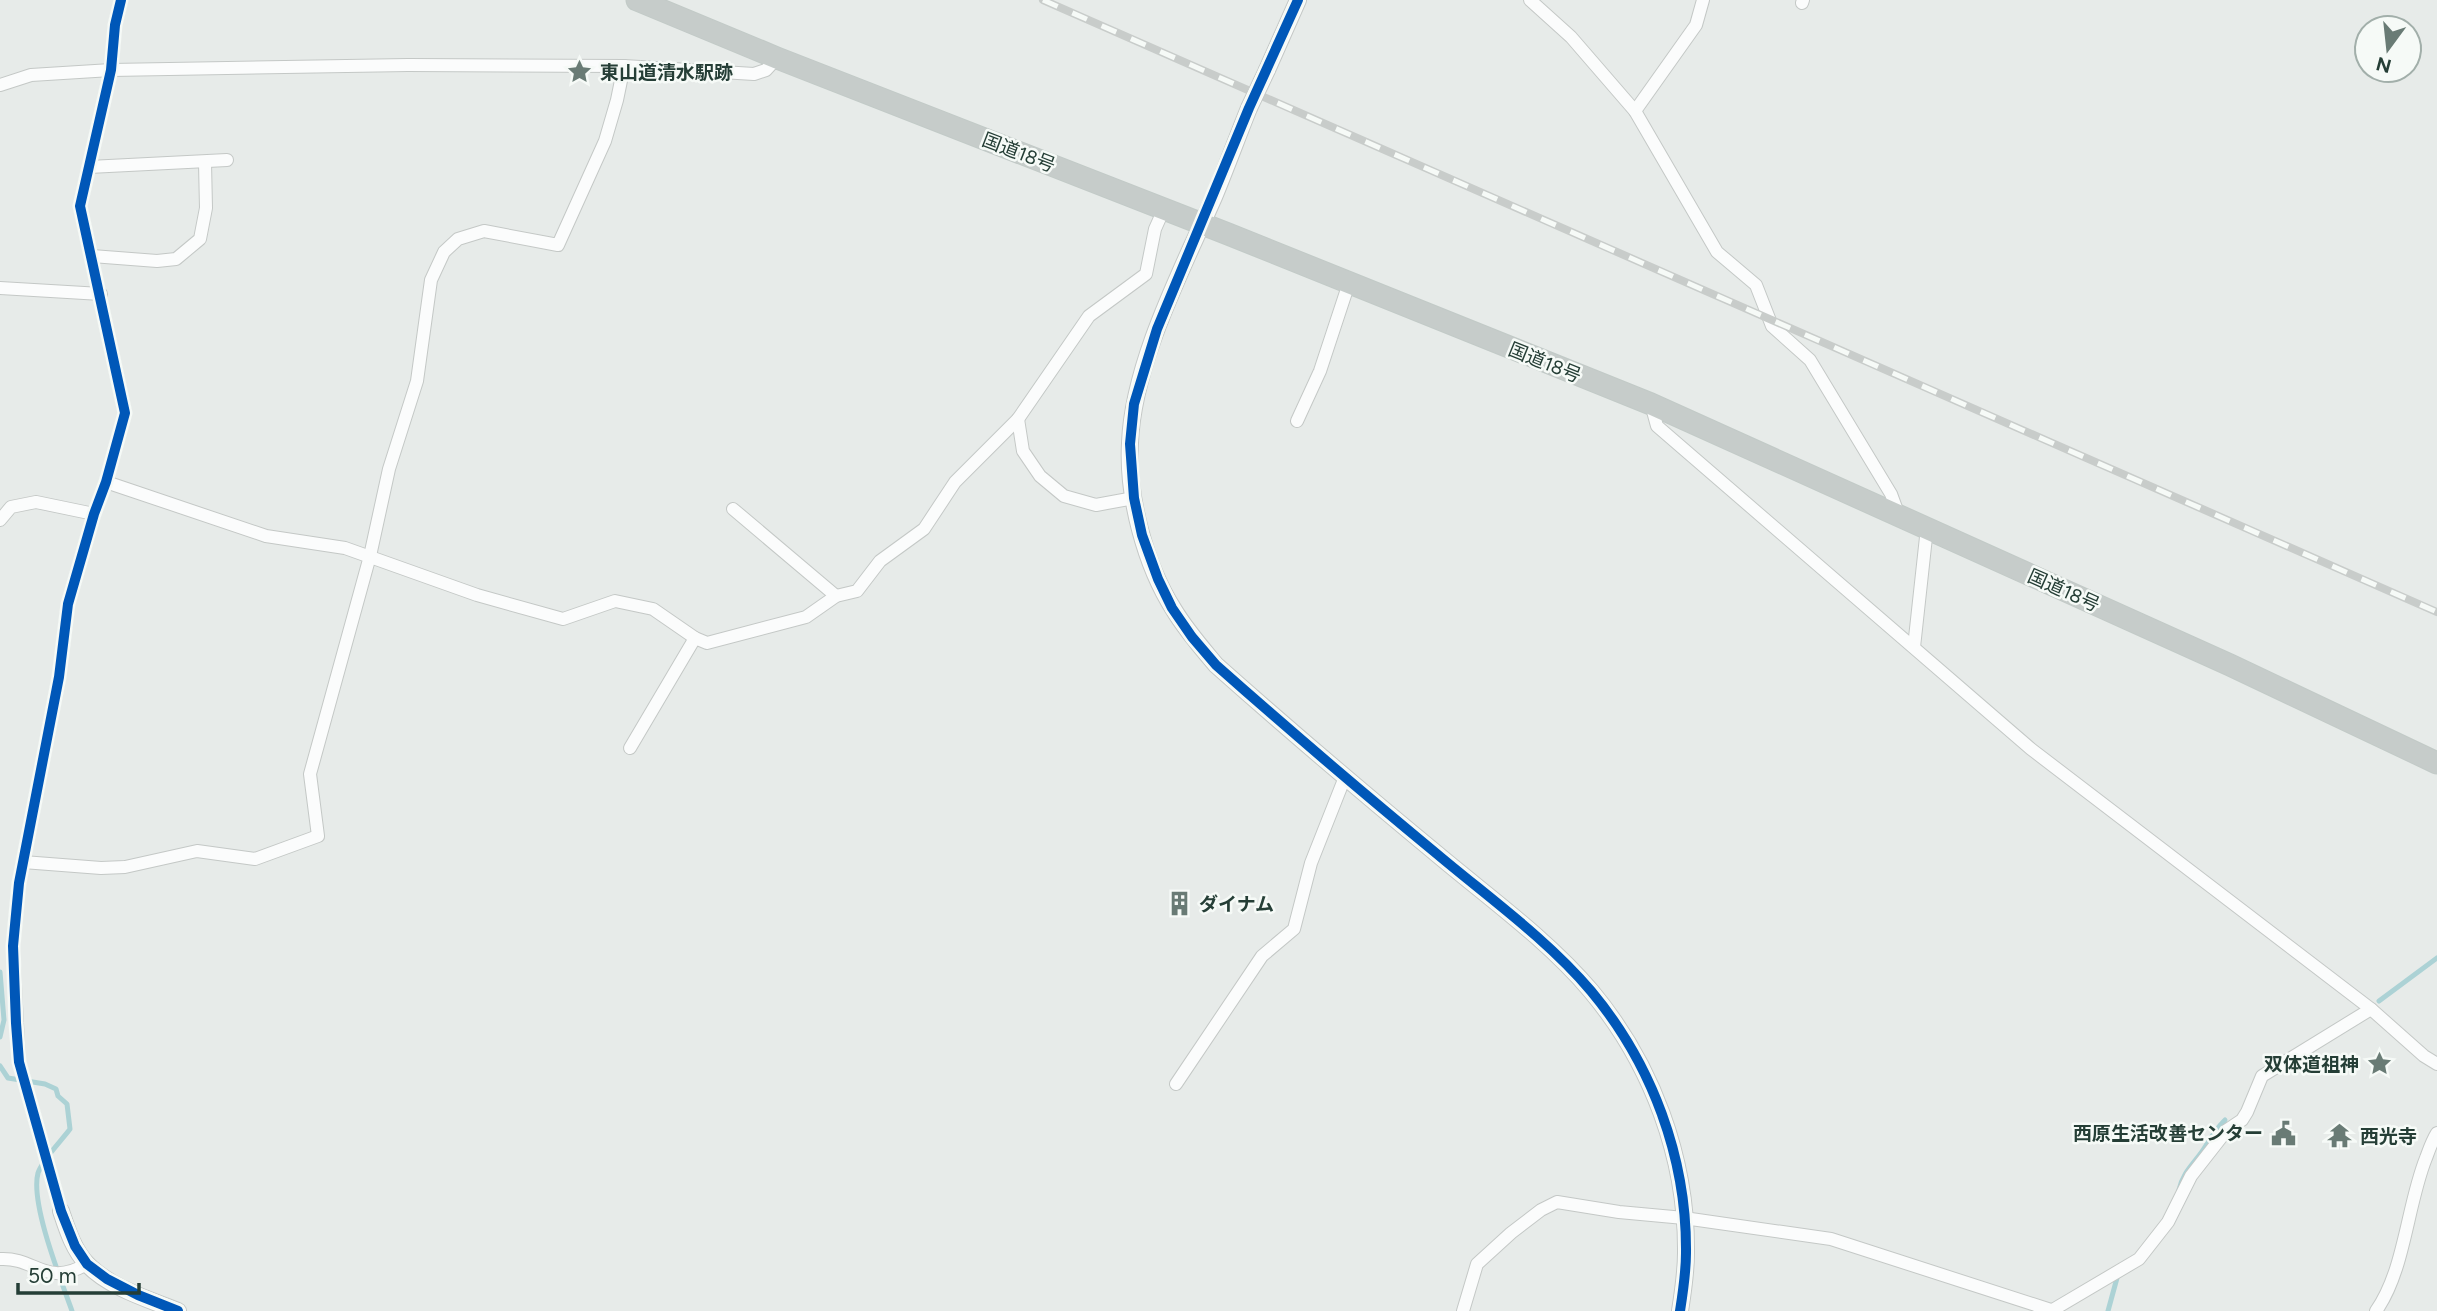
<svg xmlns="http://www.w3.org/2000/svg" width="2437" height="1311" font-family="Figtree,'Noto Sans JP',sans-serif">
<rect width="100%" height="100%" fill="#e7ebe9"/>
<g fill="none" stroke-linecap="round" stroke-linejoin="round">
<g stroke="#acd2d5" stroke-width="5">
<path d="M 0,972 L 4,1020 L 0,1037"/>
<path d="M 2379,1001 L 2437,958"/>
<path d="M 0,1066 L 8,1078 L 45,1084 L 56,1089 L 58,1096 L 67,1104 L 70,1129 C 62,1140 42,1160 38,1173 C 30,1203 61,1280 72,1311"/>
<path d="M 2179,1190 C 2183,1171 2195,1163 2205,1147 C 2211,1137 2216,1129 2225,1120"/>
<path d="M 2108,1311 L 2117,1278"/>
</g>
<defs>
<g id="minor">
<path d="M 1530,0 L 1571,37 L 1635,111 L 1717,252 L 1756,285 L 1772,326 L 1810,360 L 1891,494 L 1899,516"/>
<path d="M 1802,3 L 1803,0"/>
<path d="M 0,85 L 31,75 L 111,70 L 408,65 L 624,66 L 754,74 L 766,70 L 777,58"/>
<path d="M 1635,111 L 1696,25 L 1703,0"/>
<path d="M 89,167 L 227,160"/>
<path d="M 92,256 L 157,261 L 176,259 L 200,239 L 206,208 L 205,163"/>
<path d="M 0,288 L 101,294"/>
<path d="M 1651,404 L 1657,426 L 2031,749 L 2371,1009 L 2424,1056 L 2437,1064"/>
<path d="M 1018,419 L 1023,451 L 1040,476 L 1064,496 L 1096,505 L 1134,498"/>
<path d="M 1297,421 L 1320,371 L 1349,283"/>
<path d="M 106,482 L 266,536 L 345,548 L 477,595 L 563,619 L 615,601 L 653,609 L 695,638 L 707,643 L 806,617 L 836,596 L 857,591 L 880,561 L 924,529 L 955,482 L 1018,419 L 1089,316 L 1146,274 L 1155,229 L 1164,209"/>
<path d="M 733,509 L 836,596"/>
<path d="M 0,520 L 11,507 L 36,502 L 94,514"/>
<path d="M 1914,647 L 1927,528"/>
<path d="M 630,748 L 695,638"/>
<path d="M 23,862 L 101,868 L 125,867 L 197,851 L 255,859 L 318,836 L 310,774 L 370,556 L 389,469 L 417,381 L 431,280 L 444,252 L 458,239 L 484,231 L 558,245 L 605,141 L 617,100 L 624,66"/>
<path d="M 1176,1084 L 1262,956 L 1294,929 L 1311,863 L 1345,777"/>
<path d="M 61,1211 L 19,1062 L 13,946 L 19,883 L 59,677 L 68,604 L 94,514 L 106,482 L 125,413 L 80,206 L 111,70 L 115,25 L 121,0"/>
<path d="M 0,1259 C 36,1257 45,1288 87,1264"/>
<path d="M 1463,1311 L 1477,1264 L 1511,1233 L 1541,1210 L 1557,1202 L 1619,1212 L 1684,1218 L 1831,1239 L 2054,1311"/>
<path d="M 2051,1311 L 2139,1259 L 2168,1222 L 2191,1176 L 2227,1130 L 2242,1120 L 2247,1112 L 2262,1076 L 2371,1009"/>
<path d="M 2376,1311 C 2405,1270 2407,1205 2426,1158 C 2429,1150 2432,1141 2437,1133"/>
</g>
<g id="tertiary">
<path d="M 1267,70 L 1298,0"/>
<path d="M 1249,108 C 1237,138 1226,168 1214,197 C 1182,270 1133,363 1130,443 C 1127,496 1145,565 1174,610 C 1186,630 1201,647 1216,665 C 1288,729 1362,792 1437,854 C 1488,897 1548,940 1591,991 C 1652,1064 1687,1158 1686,1253 C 1686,1272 1683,1292 1680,1311"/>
<path d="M 61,1211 C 67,1229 73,1249 87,1264 C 110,1288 148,1299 178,1311"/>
</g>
<path id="trunk" d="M 637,0 L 777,58 L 1228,234 L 1651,404 L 2230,665 L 2437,763"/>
</defs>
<use href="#minor" stroke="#c4c8c6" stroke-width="14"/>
<use href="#tertiary" stroke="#c4c8c6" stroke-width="18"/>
<use href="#trunk" stroke="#c2cac7" stroke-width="23"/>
<use href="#minor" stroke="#fbfcfc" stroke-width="12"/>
<use href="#tertiary" stroke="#fbfcfc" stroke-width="16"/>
<use href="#trunk" stroke="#c6ccca" stroke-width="21"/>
<defs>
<path id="rail" d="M 1043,0 L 2437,612"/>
</defs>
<use href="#rail" stroke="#c8ccca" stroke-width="8"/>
<use href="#rail" stroke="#f6faf7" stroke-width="5" stroke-dasharray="16" stroke-linecap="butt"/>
<defs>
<path id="tertiary-bridge" d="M 1249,108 L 1267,70"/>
</defs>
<use href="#tertiary-bridge" stroke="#c4c8c6" stroke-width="18" stroke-linecap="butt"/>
<use href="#tertiary-bridge" stroke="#fbfcfc" stroke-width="16"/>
<defs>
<g id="cycleway">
<path d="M 121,0 L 115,25 L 111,70 L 80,206 L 125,413 L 106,482 L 94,514 L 68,604 L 59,677 L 19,883 L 13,946 L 16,1023 L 19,1062 L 61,1211 L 75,1246 L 87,1264 L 107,1279 L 138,1295 L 178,1311"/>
<path d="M 1298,0 L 1249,108 L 1157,329 L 1134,404 L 1130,444 L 1134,498 L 1142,535 L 1158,579 L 1172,608 L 1192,637 L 1216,665 C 1288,729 1362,792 1437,854 C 1488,897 1548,940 1591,991 C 1652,1064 1687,1158 1686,1253 C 1686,1272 1683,1292 1680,1311"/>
</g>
</defs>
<use href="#cycleway" stroke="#f6faf7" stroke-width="15"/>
<use href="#cycleway" stroke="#0057b8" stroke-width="10"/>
</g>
<defs>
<symbol id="sight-bare" viewBox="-9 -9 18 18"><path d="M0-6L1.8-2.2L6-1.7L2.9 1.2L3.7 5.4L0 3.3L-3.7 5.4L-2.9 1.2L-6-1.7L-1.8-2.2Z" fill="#697b75" stroke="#f6faf7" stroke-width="2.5" paint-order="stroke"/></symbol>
<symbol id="building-bare" viewBox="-9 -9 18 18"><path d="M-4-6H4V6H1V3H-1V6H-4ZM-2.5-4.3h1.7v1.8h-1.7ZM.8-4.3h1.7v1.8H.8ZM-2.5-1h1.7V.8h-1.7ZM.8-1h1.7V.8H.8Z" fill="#697b75" stroke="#f6faf7" stroke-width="2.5" paint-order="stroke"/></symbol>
<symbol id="civic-bare" viewBox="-9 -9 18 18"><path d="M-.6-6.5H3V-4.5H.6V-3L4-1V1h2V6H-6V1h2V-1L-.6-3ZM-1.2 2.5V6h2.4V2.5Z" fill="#697b75" stroke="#f6faf7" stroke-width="2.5" paint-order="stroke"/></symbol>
<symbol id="temple-bare" viewBox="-9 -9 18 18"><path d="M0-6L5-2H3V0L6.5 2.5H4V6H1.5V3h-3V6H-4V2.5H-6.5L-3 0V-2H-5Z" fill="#697b75" stroke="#f6faf7" stroke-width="2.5" paint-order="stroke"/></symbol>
</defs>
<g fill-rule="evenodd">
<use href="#sight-bare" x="562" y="54" width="35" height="35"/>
<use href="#building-bare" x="1162" y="886" width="35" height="35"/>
<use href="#sight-bare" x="2362" y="1046" width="35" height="35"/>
<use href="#civic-bare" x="2266" y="1116" width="35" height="35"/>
<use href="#temple-bare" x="2322" y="1118" width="35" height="35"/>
</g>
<g text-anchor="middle" stroke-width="5" stroke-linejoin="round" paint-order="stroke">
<g font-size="19" font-weight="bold" fill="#253e36" stroke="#f6faf7" text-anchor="start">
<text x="600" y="79">東山道清水駅跡</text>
<text x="1199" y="911">ダイナム</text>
<text x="2359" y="1071" text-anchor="end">双体道祖神</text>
<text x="2263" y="1140" text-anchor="end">西原生活改善センター</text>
<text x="2360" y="1143">西光寺</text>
</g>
<g font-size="19" fill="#253e36" stroke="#f6faf7">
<text transform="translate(1019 152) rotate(21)" y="7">国道18号</text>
<text transform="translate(1545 362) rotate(22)" y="7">国道18号</text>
<text transform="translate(2064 590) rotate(24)" y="7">国道18号</text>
</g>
</g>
<g transform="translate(2388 49) rotate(195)"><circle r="33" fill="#f6faf7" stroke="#a2afaa" stroke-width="2"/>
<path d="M0-5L12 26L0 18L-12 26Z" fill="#697b75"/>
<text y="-10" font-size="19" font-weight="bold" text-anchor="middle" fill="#253e36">N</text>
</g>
<path d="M18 1283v10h121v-10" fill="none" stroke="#253e36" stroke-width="3.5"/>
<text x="28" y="1283" font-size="21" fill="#253e36" stroke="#f6faf7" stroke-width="5" paint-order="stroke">50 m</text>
</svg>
